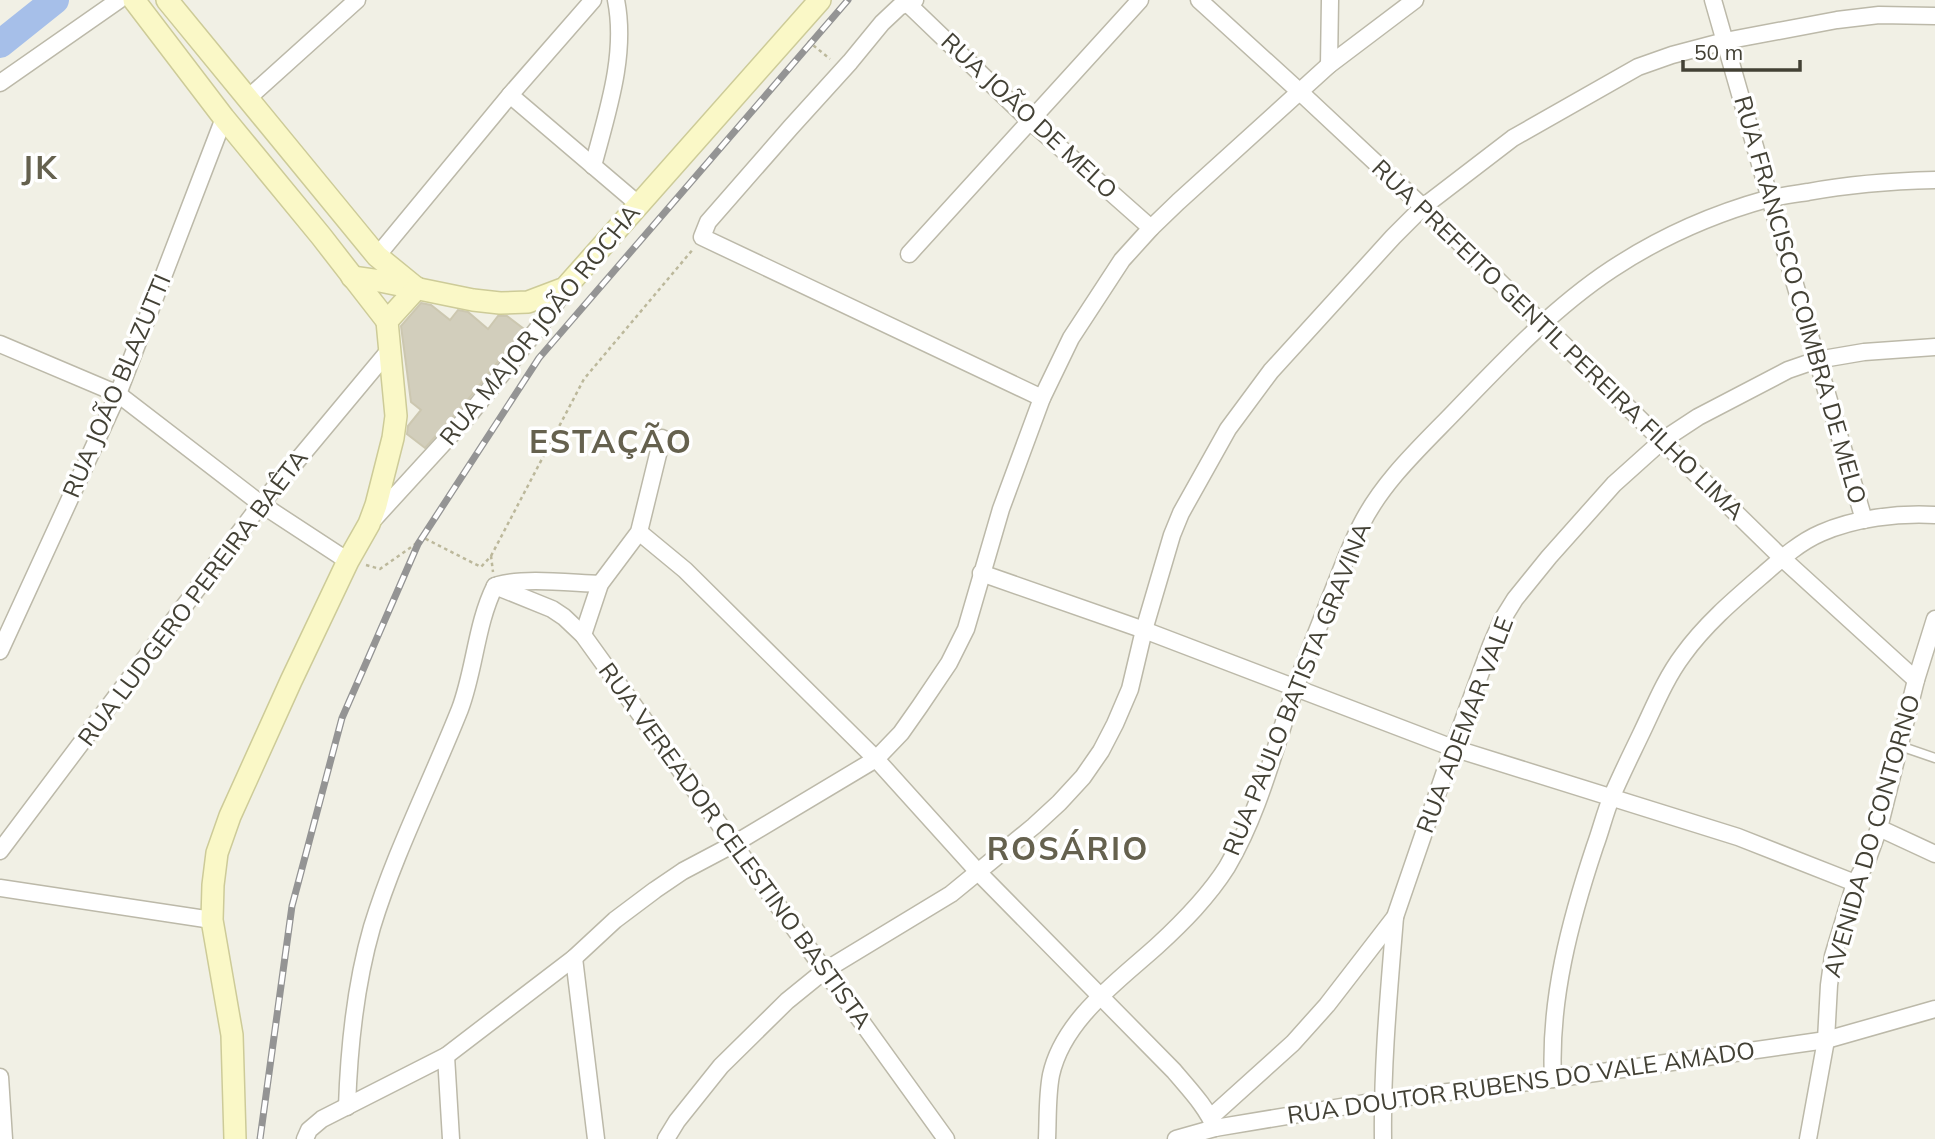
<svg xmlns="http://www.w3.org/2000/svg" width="1935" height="1139" font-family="Mulish,sans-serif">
<rect width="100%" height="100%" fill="#f1f0e5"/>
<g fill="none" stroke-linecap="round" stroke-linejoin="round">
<path stroke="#a6bfe9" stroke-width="28" d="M 0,44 L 55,0"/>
</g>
<path fill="#d2cebc" stroke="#ccc7b0" stroke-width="2" d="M 421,303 L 431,305 L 450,320 L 458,310 L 468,312 L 488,329 L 498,316 L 507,316 L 524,329 L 462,407 L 425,448 L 407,434 L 408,426 L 421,410 L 411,402 L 401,326 Z"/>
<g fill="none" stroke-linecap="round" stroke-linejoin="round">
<defs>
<path id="service" d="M 1900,746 L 1935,758"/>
<g id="minor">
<path d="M 915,0 L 899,7 L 882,23 L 850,62 L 791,127 L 708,222 L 702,237 L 1042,398"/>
<path d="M 1199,0 L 1300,92 L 1423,207 L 1782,558 L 1916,680"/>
<path d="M 1713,0 L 1770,199 L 1864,520"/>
<path d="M 907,3 L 1030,121 L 1151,228"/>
<path d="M 1329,65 L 1330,0"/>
<path d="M 0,83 L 119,0"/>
<path d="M 510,95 L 638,204"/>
<path d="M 247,99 L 357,0"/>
<path d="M 593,166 C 607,113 627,55 616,0"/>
<path d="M 909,254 L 1140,0"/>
<path d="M 377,256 L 510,95 L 593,0"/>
<path d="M 0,344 L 118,394 L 261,504 L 348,561"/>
<path d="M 373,520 L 470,414 L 550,313 L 565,288"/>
<path d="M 639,532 L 685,570 L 876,759 L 979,873 L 1174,1071 C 1189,1089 1206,1106 1215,1128"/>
<path d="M 981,573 L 1144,630 L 1453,748 L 1738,837 L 1855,883"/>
<path d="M 498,585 C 525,577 571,583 600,584"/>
<path d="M 495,586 L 552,609 L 564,617 L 583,635 L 946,1139"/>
<path d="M 583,635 L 600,584 L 639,532 L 662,438"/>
<path d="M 0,651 L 118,394 L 224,118"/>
<path d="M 1879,828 L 1935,854"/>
<path d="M 0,851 L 261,504 L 391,348"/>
<path d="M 0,888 L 212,920"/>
<path d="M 574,958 L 596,1139"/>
<path d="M 446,1056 L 451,1139"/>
<path d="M 0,1077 L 4,1139"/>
<path d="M 1553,1079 C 1549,1000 1570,921 1595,846 C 1601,830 1605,812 1612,796 C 1621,775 1631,755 1641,734 C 1654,707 1665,679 1683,655 C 1706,623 1736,598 1765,573 C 1782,558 1800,542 1821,533 C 1855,518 1898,513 1935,515"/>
<path d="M 347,1107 C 349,1046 355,986 372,927 C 395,852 431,782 460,709 C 475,669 476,624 495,586"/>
<path d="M 1211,1117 L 1293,1043 L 1327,1005 L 1395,917 L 1453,748 L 1491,645 L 1502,620 L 1515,599 L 1549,557 L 1614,484 L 1663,440 L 1698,417 L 1788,370 L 1817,360 L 1864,352 L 1935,347"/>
<path d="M 305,1139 L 309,1130 L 322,1119 L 446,1056 L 574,958 L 615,920 L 655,890 L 683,871 L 734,844 L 876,759 L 901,733 L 920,706 L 949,663 L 966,629 L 1001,509 L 1042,398 L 1071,338 L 1122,260 L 1151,228 L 1178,202 L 1329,65 L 1415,0"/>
<path d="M 666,1139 L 677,1121 L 721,1066 L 787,1001 L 824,971 L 951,894 L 1034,826 L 1059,803 L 1083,777 L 1101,751 L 1115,724 L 1130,689 L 1144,630 L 1172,535 L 1181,513 L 1228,429 L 1271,371 L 1393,237 L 1423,207 L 1513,138 L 1638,67 L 1672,55 L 1725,41 L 1837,20 L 1879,15 L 1935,16"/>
<path d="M 1047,1139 C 1048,1118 1047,1096 1051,1075 C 1063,1020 1117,982 1157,946 C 1183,922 1208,897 1227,867 C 1260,811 1274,749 1295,689 C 1305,660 1317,632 1328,603 C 1339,577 1348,550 1361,525 C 1384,479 1425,443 1460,406 C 1507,357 1556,306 1612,269 C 1659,238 1713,214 1767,199 C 1780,196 1795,194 1808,192 C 1851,184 1892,181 1935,180"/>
<path d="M 1176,1139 L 1215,1128 L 1383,1100 L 1553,1079 L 1826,1040 L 1935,1009"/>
<path d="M 1383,1139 C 1382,1065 1389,991 1395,917"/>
<path d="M 1808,1139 L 1826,1040 L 1829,985 L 1833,956 L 1855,883 L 1867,861 L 1879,828 L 1916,680 L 1935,619"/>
</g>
<g id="secondary">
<path d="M 134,0 L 224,118 L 321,236 L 387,321"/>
<path d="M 167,0 L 377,256 L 415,287"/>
<path d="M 352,277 L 380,281 L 473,300 L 500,303 L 528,302 L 565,288 L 820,0"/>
<path d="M 235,1139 L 232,1035 L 212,920 L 213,885 L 217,853 L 230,816 L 291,681 L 348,561 L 369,524 L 376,505 L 393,438 L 396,416 L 387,321 L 417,288"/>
</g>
</defs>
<use href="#service" stroke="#bcb9a9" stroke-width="11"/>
<use href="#minor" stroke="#bcb9a9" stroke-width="19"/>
<use href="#secondary" stroke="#cdcb98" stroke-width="24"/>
<g stroke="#bcb89b" stroke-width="2.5" stroke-dasharray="3.5 3.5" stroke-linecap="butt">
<path d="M 808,41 L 830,59"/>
<path d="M 491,556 L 584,379 L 694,248"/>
<path d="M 366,565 L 380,569 L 424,538 L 481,567 L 491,556 L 493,572"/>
</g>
<use href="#service" stroke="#fff" stroke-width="8"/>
<use href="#minor" stroke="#fff" stroke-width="16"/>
<use href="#secondary" stroke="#faf8c7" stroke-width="21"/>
<defs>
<path id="rail" d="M 260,1139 L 292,906 L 342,718 L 418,544 L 539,358 L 848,0"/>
</defs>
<use href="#rail" stroke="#949494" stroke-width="7"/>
<use href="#rail" stroke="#fff" stroke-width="4.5" stroke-dasharray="13" stroke-linecap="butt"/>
</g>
<g text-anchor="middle" stroke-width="7" stroke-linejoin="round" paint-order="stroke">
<g font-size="24" fill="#434135" stroke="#fff">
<text transform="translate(1029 116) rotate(43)" y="8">RUA JOÃO DE MELO</text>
<text transform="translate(1800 300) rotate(74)" y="8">RUA FRANCISCO COIMBRA DE MELO</text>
<text transform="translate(540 325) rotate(-51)" y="8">RUA MAJOR JOÃO ROCHA</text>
<text transform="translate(1558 340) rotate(44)" y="8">RUA PREFEITO GENTIL PEREIRA FILHO LIMA</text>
<text transform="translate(117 386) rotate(-67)" y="8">RUA JOÃO BLAZUTTI</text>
<text transform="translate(193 598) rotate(-53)" y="8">RUA LUDGERO PEREIRA BAÊTA</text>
<text transform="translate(1297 689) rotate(-68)" y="8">RUA PAULO BATISTA GRAVINA</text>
<text transform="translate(1465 725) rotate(-69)" y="8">RUA ADEMAR VALE</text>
<text transform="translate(1872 836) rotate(-74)" y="8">AVENIDA DO CONTORNO</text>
<text transform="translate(735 846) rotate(54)" y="8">RUA VEREADOR CELESTINO BASTISTA</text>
<text transform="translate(1521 1083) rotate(-8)" y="8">RUA DOUTOR RUBENS DO VALE AMADO</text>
</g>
<g font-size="32" font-weight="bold" letter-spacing="2" fill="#65614e" stroke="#fff">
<text x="40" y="179">JK</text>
<text x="611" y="453">ESTAÇÃO</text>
<text x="1068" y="860">ROSÁRIO</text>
</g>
</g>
<path d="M1683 60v10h117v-10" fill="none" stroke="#434135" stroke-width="3.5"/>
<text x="1694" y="60" font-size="21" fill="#434135" stroke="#ffffff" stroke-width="5" paint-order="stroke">50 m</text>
</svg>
